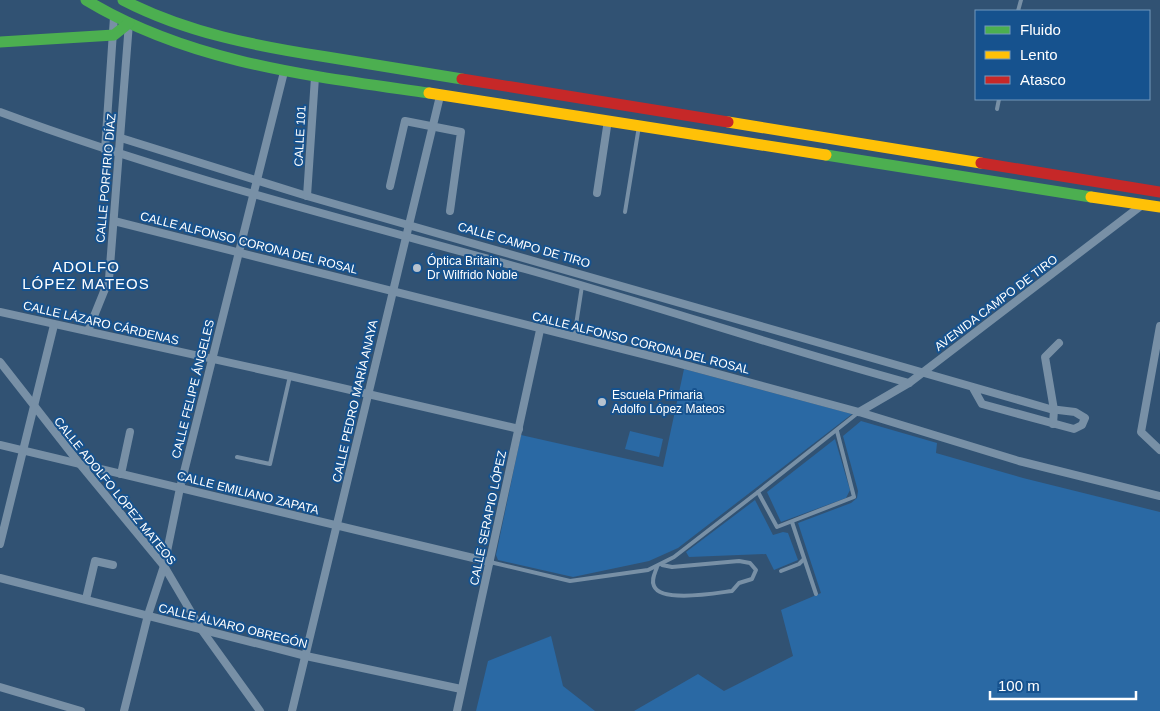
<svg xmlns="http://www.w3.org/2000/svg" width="1160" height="711" font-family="Arial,sans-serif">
<rect width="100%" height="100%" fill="#315273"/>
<g fill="#2a69a4">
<path d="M 684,369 L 852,414 L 678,548 L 649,561 L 573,577 L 498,560 L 496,555 L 521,435 L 663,467 Z"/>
<path d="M 861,421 L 937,443 L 936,453 L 1023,478 L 1160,512 L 1160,711 L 634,711 L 698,674 L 724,691 L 793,656 L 781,610 L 821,593 L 798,523 L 851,503 L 857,498 L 858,491 L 843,436 Z"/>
<path d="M 630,431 L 663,439 L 659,457 L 625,449 Z"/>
<path d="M 835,439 L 850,490 L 846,498 L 781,522 L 767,492 Z"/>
<path d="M 755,500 L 773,535 L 783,532 L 788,533 L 798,560 L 774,570 L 766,554 L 689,557 L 686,552 Z"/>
<path d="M 551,636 L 563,686 L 595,711 L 476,711 L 488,661 Z"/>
</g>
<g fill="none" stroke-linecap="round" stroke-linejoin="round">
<g stroke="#7890a6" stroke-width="4">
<path d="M 1018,11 L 1021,0"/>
<path d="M 997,109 L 999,99"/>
<path d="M 625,212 L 639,126"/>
<path d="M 574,338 L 582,286"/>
<path d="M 837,431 L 854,497 L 777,527 L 758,492 L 859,412"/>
<path d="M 237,457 L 270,464 L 290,376"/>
<path d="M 792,522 L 816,594"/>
<path d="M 490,562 L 570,581 L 648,570 L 674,557 L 758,492"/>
<path d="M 657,567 C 655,573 651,580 654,586 C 661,603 716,593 732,591 L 739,583 L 752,579 L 756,570 L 750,563 L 739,561 L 672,567 L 662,565"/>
<path d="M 781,571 L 799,564 L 804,559"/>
</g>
<g stroke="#7890a6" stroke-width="8">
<path d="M 0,112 C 172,176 349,220 525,269 C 654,305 780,348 909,383"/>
<path d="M 121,138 L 307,196 L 1050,409 L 1075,412 L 1085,418 L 1082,425 L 1074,429 L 982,404 L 973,388"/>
<path d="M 105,150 L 114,17"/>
<path d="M 390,186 L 405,121 L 461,132 L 450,211"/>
<path d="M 597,193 L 608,120"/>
<path d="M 307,196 L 315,77"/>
<path d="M 114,221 L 670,361 L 859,412 L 1019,461 L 1160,496"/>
<path d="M 0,312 L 290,376 L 519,429"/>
<path d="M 1160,326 L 1141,432 L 1160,450"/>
<path d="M 88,331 L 109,279 L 129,23"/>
<path d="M 0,362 L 79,463 L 164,566 L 201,629 L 260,711"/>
<path d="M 859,412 L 909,383 L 1142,205"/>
<path d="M 1053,424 L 1054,410 L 1045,357 L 1059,343"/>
<path d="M 0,445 L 490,562"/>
<path d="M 121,474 L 130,432"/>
<path d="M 0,544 L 54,325"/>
<path d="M 0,578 L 306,656 L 461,689"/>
<path d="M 86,599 L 95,561 L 113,565"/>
<path d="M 0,687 L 81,711"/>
<path d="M 124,711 L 148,615 L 164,566 L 180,488 L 284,72"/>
<path d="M 292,711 L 440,96"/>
<path d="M 457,711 L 540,330"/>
</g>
<g stroke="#4caf50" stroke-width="11">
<path d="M 86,0 C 190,63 311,76 429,93"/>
<path d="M 123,0 C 187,33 256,46 327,57 C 372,64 417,72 462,79"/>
<path d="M 0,42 L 114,35 L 129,23"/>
<path d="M 826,155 L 1091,197"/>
</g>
<g stroke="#ffc107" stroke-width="11">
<path d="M 429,93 L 826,155"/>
<path d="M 728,122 L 981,163"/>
<path d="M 1091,197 L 1160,207"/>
</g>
<g stroke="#c62828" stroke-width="11">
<path d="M 462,79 L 728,122"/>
<path d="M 981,163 L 1160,192"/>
</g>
</g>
<g fill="#b7c2ce" stroke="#16528e" stroke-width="2">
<circle cx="417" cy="268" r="5"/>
<circle cx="602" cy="402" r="5"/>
</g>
<g text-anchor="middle" stroke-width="4" stroke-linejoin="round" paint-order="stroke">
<g font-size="12" fill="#fff" stroke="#16528e">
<text transform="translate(300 136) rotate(-87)" y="4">CALLE 101</text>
<text transform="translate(106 178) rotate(-85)" y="4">CALLE PORFIRIO DÍAZ</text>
<text transform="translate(249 243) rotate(14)" y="4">CALLE ALFONSO CORONA DEL ROSAL</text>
<text transform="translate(524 245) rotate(16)" y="4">CALLE CAMPO DE TIRO</text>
<text transform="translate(996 303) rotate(-37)" y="4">AVENIDA CAMPO DE TIRO</text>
<text transform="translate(101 323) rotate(13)" y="4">CALLE LÁZARO CÁRDENAS</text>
<text transform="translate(641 343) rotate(14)" y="4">CALLE ALFONSO CORONA DEL ROSAL</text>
<text transform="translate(193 389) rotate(-76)" y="4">CALLE FELIPE ÁNGELES</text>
<text transform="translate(355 401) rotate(-77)" y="4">CALLE PEDRO MARÍA ANAYA</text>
<text transform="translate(115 491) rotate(51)" y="4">CALLE ADOLFO LÓPEZ MATEOS</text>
<text transform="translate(248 493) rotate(14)" y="4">CALLE EMILIANO ZAPATA</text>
<text transform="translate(488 518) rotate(-78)" y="4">CALLE SERAPIO LÓPEZ</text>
<text transform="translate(233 626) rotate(14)" y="4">CALLE ÁLVARO OBREGÓN</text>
</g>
<g font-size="12" fill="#fff" stroke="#16528e" text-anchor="start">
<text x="427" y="265">Óptica Britain,<tspan x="427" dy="14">Dr Wilfrido Noble</tspan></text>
<text x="612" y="399">Escuela Primaria<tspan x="612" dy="14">Adolfo López Mateos</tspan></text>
</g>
<g font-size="15" letter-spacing="1" fill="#fff" stroke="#16528e">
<text x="86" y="272">ADOLFO<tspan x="86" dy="17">LÓPEZ MATEOS</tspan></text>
</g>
</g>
<rect x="975" y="10" width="175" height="90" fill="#16528e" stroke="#7397bb"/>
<rect x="985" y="26" width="25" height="8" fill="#4caf50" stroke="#7397bb"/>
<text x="1020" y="35" font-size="15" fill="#ffffff">Fluido</text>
<rect x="985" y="51" width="25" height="8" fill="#ffc107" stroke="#7397bb"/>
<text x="1020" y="60" font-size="15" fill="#ffffff">Lento</text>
<rect x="985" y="76" width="25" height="8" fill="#c62828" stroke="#7397bb"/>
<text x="1020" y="85" font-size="15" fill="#ffffff">Atasco</text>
<path d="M990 691v8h146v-8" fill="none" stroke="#ffffff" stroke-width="2.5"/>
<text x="998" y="691" font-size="15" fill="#ffffff" stroke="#16528e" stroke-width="4" paint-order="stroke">100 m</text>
</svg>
